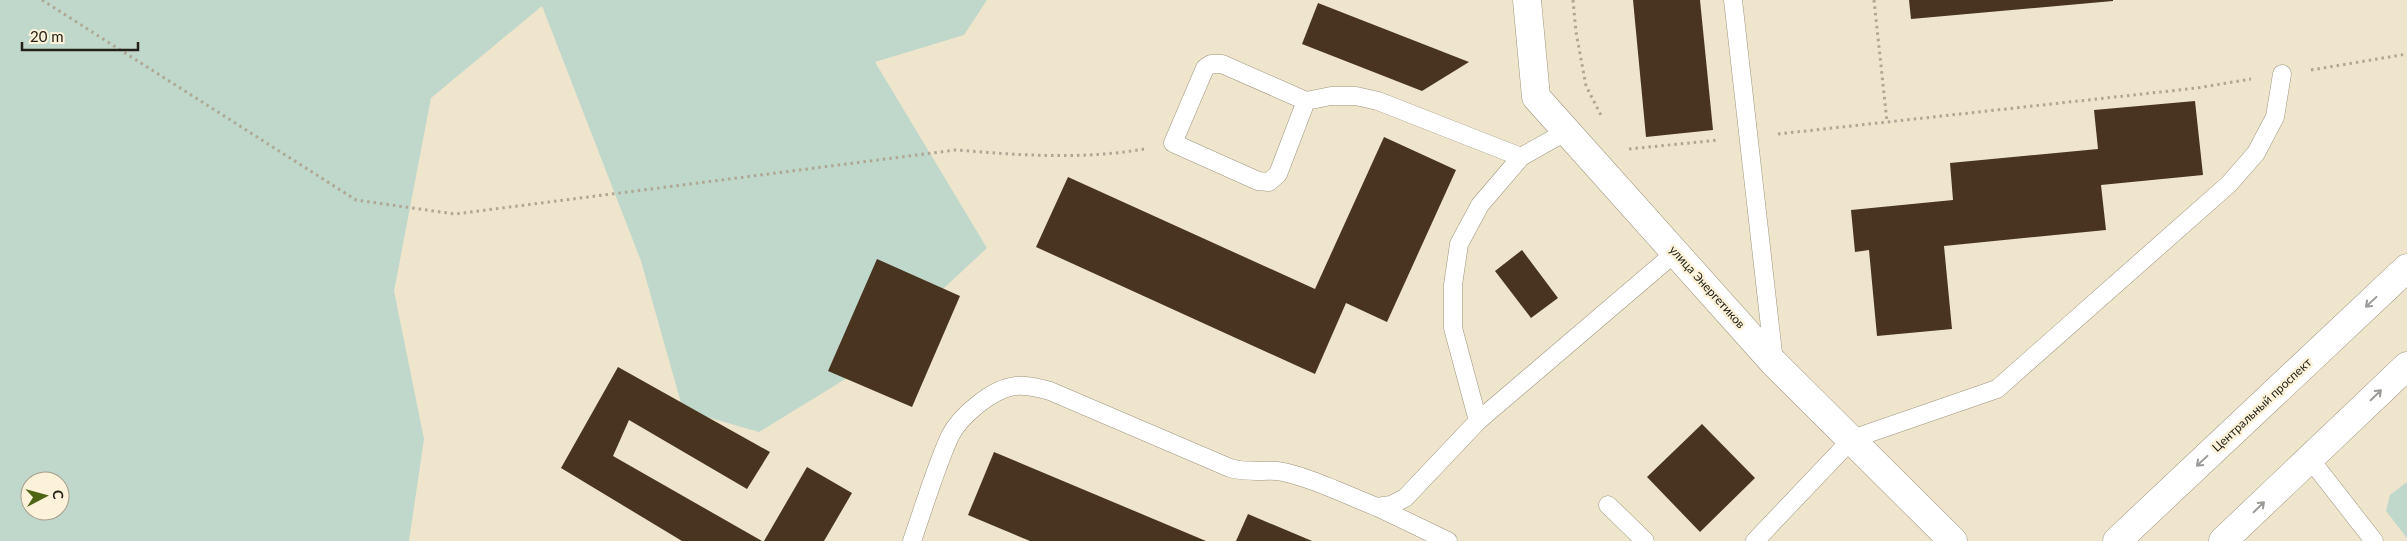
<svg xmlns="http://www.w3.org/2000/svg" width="2407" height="541" font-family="Lato,sans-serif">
<rect width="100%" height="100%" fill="#eee5cc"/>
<g fill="#c0d8cc" fill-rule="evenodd">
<path d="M 0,0 L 987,0 L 964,35 L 875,62 L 987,248 L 847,378 L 759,432 L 683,410 L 641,261 L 542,6 L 431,98 L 394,291 L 424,439 L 409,541 L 0,541 ZM 30,481 L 60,481 L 60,511 L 30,511 Z"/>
<path d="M 2407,482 L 2407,538 L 2386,511 L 2390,495 Z"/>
</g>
<g fill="#49341f">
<path d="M 1633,0 L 1700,0 L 1713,130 L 1646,137 Z"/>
<path d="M 1909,0 L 2113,0 L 2113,1 L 1911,19 Z"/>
<path d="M 1318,3 L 1469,62 L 1422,91 L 1302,44 Z"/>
<path d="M 2195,101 L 2203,175 L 2101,185 L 2106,230 L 1944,246 L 1952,329 L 1877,336 L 1869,250 L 1855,252 L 1851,210 L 1953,200 L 1950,163 L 2098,149 L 2094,110 Z"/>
<path d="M 1384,137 L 1456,170 L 1387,322 L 1346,303 L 1315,374 L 1036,247 L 1068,177 L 1315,289 Z"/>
<path d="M 1522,250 L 1558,298 L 1531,318 L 1495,271 Z"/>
<path d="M 877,259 L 960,296 L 912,407 L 828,371 Z"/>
<path d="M 618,367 L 770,452 L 747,489 L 629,420 L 613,456 L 762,541 L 682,541 L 561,468 Z"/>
<path d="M 1702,424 L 1755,478 L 1700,532 L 1647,477 Z"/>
<path d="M 994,452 L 1206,541 L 1030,541 L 968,515 Z"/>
<path d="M 807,467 L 852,493 L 824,541 L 764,541 Z"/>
<path d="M 1248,514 L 1312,541 L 1236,541 Z"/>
</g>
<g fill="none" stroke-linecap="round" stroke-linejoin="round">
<defs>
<g id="lane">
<path d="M 1733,0 L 1774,362"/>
<path d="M 1306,101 L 1278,174 L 1269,182 L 1258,181 L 1173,143 L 1205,68 L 1211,64 L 1222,64 L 1306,101 L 1331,96 L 1356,96 L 1378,101 L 1521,157 L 1567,131"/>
<path d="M 1478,421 L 1676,252"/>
<path d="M 2310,459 L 2374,541"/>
<path d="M 1608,505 L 1645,541"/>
<path d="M 1377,507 L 1448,541"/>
<path d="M 912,541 C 924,507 935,469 950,436 C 960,416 993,388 1016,386 C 1027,385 1039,388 1050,391 L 1230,468 C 1247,473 1261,470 1277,471 C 1303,474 1351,497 1377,507 L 1391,505 L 1405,498 L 1478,421 L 1453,328 L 1453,285 L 1459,244 L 1480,205 L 1521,157"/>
<path d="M 1755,541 L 1852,439 L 1997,389 L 2229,184 L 2256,153 L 2275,117 L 2282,74"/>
</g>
<path id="street" d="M 1527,0 L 1536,97 L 1774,363 L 1953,541"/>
<g id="secondary">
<path d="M 2117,541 L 2407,268"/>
<path d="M 2223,541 L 2407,366"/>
</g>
</defs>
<use href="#lane" stroke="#9e957f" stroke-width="19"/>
<use href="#street" stroke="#9e957f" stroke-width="29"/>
<use href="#secondary" stroke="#9e957f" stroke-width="29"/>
<g stroke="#aea793" stroke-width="3" stroke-dasharray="2.5 4" stroke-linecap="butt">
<path d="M 42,0 L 356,200 L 455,214 L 956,150 C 1019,155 1082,160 1144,149"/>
<path d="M 1573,0 L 1576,32 L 1586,86 L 1602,117"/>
<path d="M 1874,0 L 1887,122"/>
<path d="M 2311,70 L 2407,54"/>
<path d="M 1778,134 L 2197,88 L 2251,79"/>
<path d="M 1629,149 L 1719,140"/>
</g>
<use href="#lane" stroke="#fff" stroke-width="18"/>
<use href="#street" stroke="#fff" stroke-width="28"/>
<use href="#secondary" stroke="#fff" stroke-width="28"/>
</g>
<defs><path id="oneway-shaft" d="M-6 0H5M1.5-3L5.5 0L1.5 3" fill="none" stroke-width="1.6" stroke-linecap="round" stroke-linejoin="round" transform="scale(1.25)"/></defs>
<g stroke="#9c9b97">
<use href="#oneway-shaft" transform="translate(2371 302) rotate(137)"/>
<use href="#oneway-shaft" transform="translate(2376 395) rotate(-44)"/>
<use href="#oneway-shaft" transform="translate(2202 461) rotate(137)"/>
<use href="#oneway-shaft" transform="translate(2259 507) rotate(-44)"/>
</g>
<g text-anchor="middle" stroke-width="5" stroke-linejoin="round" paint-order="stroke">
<g font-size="12" fill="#242118" stroke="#fcf2d9">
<text transform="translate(1707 287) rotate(48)" y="4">улица Энергетиков</text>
<text transform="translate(2262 405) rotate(-43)" y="4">Центральный проспект</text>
</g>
</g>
<g transform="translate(45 496) rotate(84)"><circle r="24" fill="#fcf2d9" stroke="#a69e8c"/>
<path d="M0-4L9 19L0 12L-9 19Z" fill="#4e6514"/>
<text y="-8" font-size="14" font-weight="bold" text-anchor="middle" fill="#242118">С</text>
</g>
<path d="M22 42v8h116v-8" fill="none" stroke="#242118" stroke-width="2.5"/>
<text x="30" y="42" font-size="15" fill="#242118" stroke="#fcf2d9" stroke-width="4" paint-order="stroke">20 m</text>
</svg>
